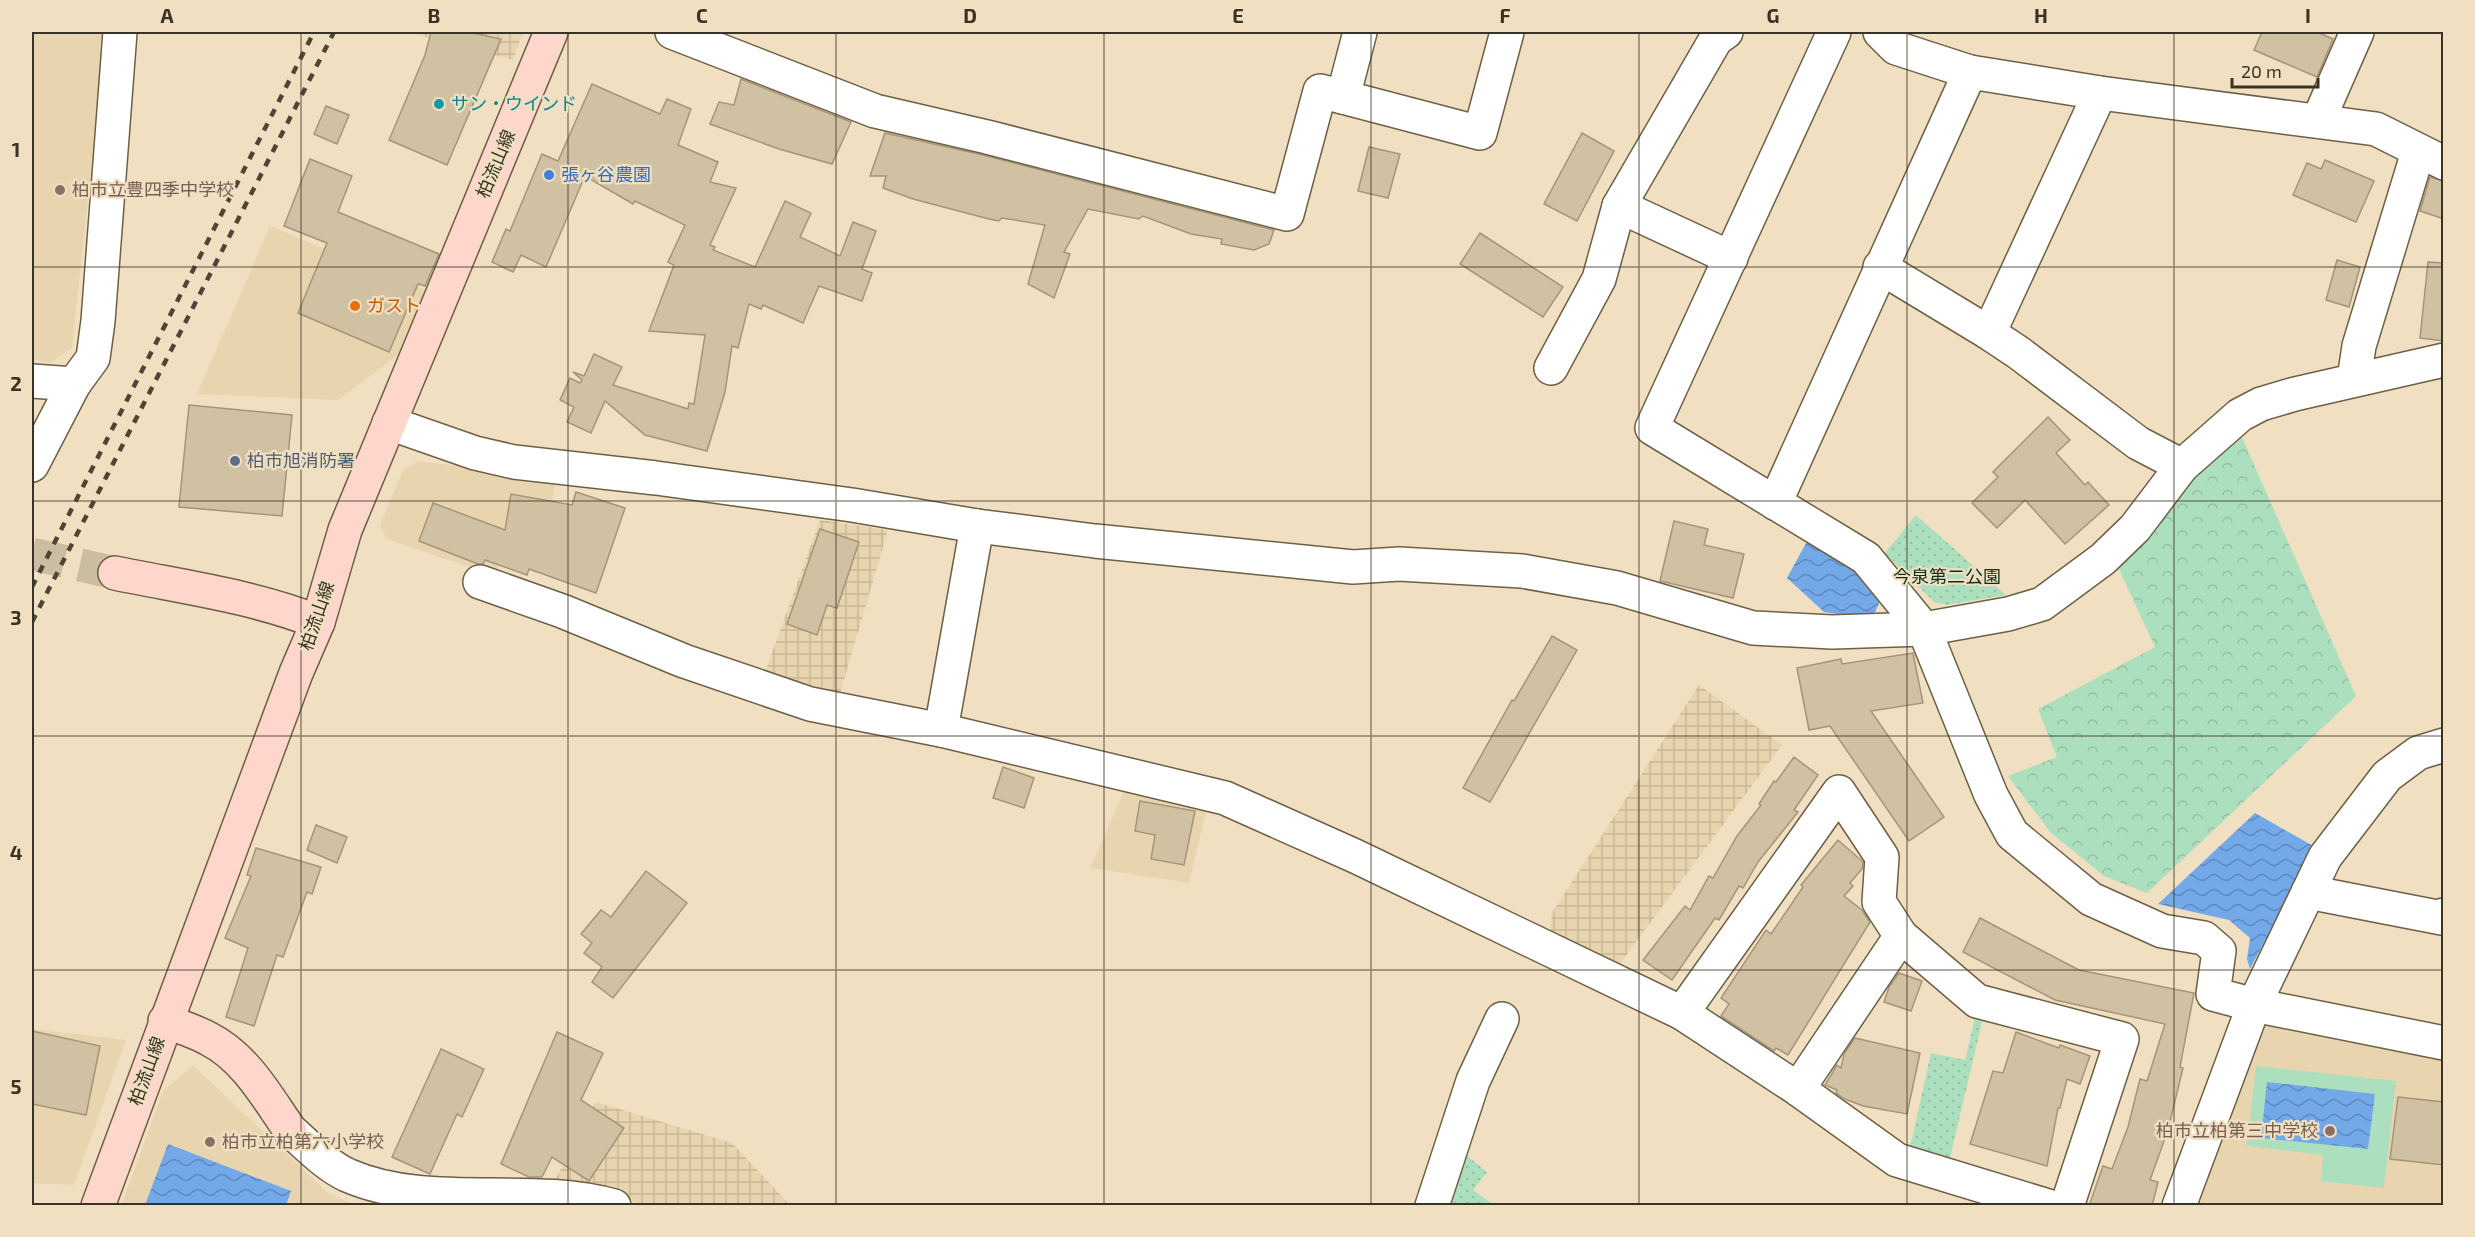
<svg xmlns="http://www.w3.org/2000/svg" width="2475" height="1237" font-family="'Exo 2','Noto Sans JP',sans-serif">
<defs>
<pattern id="industrial-grid" width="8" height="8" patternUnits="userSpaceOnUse" patternTransform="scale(1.5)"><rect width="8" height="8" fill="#e8d5af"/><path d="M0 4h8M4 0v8" fill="none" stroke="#c8b797"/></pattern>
<pattern id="grass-dots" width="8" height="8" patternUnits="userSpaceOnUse" patternTransform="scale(1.5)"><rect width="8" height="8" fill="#acdfbe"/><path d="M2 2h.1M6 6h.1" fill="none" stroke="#95c0a3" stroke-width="1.8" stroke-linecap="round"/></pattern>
<pattern id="forest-crowns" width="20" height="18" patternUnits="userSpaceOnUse" patternTransform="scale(1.5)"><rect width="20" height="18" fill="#acdfbe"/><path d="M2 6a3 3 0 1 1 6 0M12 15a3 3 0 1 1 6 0" fill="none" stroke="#95c0a3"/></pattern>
<pattern id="water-waves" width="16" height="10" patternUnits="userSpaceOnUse" patternTransform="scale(1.5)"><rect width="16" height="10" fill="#73a8e9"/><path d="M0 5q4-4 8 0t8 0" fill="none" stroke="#5f89bd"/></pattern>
</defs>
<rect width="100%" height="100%" fill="#f0e0c1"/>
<g fill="#e8d5af">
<path d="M 32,32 L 106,32 L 72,348 L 50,363 L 32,358 Z"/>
<path d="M 270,226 L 425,290 L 398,355 L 338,400 L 197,394 Z"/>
<path d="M 418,461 L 556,478 L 547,529 L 506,521 L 496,576 L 387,539 L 380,525 L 403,470 Z"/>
<path d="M 1126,787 L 1208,804 L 1189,883 L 1090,868 Z"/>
<path d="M 2259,1022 L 2443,1056 L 2443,1205 L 2188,1206 Z"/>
<path d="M 32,1029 L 126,1040 L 74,1185 L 32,1183 Z"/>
<path d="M 193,1065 L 328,1193 L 356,1205 L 121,1206 L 163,1091 Z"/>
</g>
<g fill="url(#industrial-grid)">
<path d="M 415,32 L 523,32 L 513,60 L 414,34 Z"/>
<path d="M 820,520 L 888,530 L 840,693 L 764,675 Z"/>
<path d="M 1699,685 L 1782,745 L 1619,965 L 1550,932 L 1552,913 Z"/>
<path d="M 596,1102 L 732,1143 L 790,1205 L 643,1205 L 627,1199 L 552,1186 Z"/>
</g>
<g fill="url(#grass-dots)">
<path d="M 1916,515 L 2006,595 L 1946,605 L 1934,602 L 1885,553 Z"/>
<path d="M 1976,1014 L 1983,1018 L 1949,1162 L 1910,1148 L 1931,1053 L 1965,1060 Z"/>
<path d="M 1460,1150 L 1487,1172 L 1473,1190 L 1494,1205 L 1447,1206 Z"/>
</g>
<path fill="url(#forest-crowns)" d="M 2240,433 L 2356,696 L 2147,893 L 2104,876 L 2051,833 L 2008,776 L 2057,757 L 2038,709 L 2155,647 L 2118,567 L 2199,469 Z"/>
<path fill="#acdfbe" d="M 2256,1066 L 2396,1081 L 2384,1188 L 2321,1181 L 2323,1155 L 2247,1146 Z"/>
<g fill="url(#water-waves)">
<path d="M 1811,534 L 1884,592 L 1872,619 L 1824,612 L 1787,578 Z"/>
<path d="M 2255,813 L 2315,847 L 2250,969 L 2247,959 L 2250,938 L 2229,920 L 2158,904 Z"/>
<path d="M 2267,1082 L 2375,1094 L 2368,1149 L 2261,1138 Z"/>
<path d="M 168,1144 L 291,1191 L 286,1205 L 145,1205 Z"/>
</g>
<g fill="#d1c1a3" stroke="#a49578" stroke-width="1.5">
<path d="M 431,32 L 469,32 L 501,39 L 447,165 L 389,140 L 425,55 Z"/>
<path d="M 2262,32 L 2317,32 L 2333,39 L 2317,77 L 2254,50 Z"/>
<path d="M 741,79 L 851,122 L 832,164 L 779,149 L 710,124 L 719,102 L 734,105 Z"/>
<path d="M 592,84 L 660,114 L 667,99 L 691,109 L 678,145 L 718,162 L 710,182 L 736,188 L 710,245 L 715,247 L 713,250 L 755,267 L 785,201 L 811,213 L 800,237 L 840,256 L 853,222 L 876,231 L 862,269 L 872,273 L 862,301 L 819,286 L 803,323 L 763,305 L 761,309 L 749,304 L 738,348 L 732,346 L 725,392 L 707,451 L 645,435 L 605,401 L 591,433 L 567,422 L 574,407 L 560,400 L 570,378 L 580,383 L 582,380 L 573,372 L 584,376 L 594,354 L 622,367 L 613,385 L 688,409 L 689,403 L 694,404 L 705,335 L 649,331 L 674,265 L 668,262 L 685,225 L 635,201 L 633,204 L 585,176 L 546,267 L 521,255 L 513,272 L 492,262 L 506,229 L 510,231 L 542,154 L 558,161 Z"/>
<path d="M 326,106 L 349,115 L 337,144 L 314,134 Z"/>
<path d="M 885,133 L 983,155 L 1274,230 L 1269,244 L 1254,250 L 1221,244 L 1222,239 L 1191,234 L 1143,216 L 1139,219 L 1088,209 L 1064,252 L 1070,254 L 1054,298 L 1028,284 L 1045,225 L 1002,218 L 999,221 L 989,219 L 913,199 L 883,188 L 886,176 L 870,176 Z"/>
<path d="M 1582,133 L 1614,151 L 1577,221 L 1544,204 Z"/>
<path d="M 1369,147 L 1400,154 L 1388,198 L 1358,191 Z"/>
<path d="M 310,159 L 352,176 L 338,212 L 439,254 L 425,286 L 418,284 L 389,352 L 298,313 L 327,243 L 284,226 Z"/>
<path d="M 2325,160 L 2374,181 L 2356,222 L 2293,195 L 2307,163 L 2321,169 Z"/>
<path d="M 2430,177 L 2444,181 L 2444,219 L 2420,211 Z"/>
<path d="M 1480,233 L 1563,287 L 1543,317 L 1460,264 Z"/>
<path d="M 2337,260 L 2360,267 L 2349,307 L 2326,300 Z"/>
<path d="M 2428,262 L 2444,263 L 2444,341 L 2420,338 Z"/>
<path d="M 189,405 L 292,415 L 282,516 L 179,507 Z"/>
<path d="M 2048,417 L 2070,440 L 2056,453 L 2085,485 L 2088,482 L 2109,505 L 2065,544 L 2025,500 L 1997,528 L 1972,503 L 1998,477 L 1993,472 Z"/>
<path d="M 576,492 L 625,508 L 596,593 L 529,569 L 527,575 L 485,560 L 483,564 L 478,564 L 419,541 L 433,503 L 505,530 L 511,494 L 572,505 Z"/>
<path d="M 1674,521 L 1708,529 L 1704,545 L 1744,554 L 1733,598 L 1660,581 Z"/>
<path d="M 820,529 L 859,542 L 837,608 L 827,605 L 817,635 L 787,624 Z"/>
<path d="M 1552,636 L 1577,650 L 1490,802 L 1463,788 L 1512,700 L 1514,701 Z"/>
<path d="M 1913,653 L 1923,703 L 1871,711 L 1944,817 L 1909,841 L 1830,726 L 1809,730 L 1797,668 L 1841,659 L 1842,664 Z"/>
<path d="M 1794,757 L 1818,775 L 1794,810 L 1798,812 L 1758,862 L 1743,888 L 1739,886 L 1719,920 L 1715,918 L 1672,980 L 1643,960 L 1685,906 L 1690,910 L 1709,876 L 1713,878 L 1737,836 L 1761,805 L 1759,804 L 1774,781 L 1776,782 Z"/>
<path d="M 1003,767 L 1034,778 L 1024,808 L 993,798 Z"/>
<path d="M 1140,801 L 1195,811 L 1184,865 L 1151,859 L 1155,835 L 1135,831 Z"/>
<path d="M 316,825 L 347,837 L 337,863 L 307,850 Z"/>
<path d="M 1838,840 L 1863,862 L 1862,869 L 1850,883 L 1853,886 L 1844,896 L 1862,910 L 1870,922 L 1788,1055 L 1776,1048 L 1774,1051 L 1721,1016 L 1729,1004 L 1721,998 L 1766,930 L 1771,934 L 1803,887 L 1801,885 Z"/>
<path d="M 256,848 L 321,867 L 312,894 L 307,892 L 283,957 L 277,955 L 254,1026 L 226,1017 L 248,948 L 225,938 L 251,876 L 247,875 Z"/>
<path d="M 646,871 L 687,903 L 613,998 L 592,982 L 602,967 L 584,953 L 592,943 L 581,934 L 601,910 L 611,917 Z"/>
<path d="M 1980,918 L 2079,970 L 2194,993 L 2180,1067 L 2183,1068 L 2168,1130 L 2150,1180 L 2158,1182 L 2152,1206 L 2089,1206 L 2103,1166 L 2112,1169 L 2128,1127 L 2140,1079 L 2147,1081 L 2165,1024 L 2055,1000 L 1963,952 Z"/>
<path d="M 1899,973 L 1922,981 L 1911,1011 L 1884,1002 L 1889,987 Z"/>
<path d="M 32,1031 L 100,1046 L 86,1115 L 32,1104 Z"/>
<path d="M 557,1032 L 603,1053 L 581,1100 L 624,1128 L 589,1181 L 552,1157 L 542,1177 L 529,1177 L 501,1164 Z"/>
<path d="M 2016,1032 L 2059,1048 L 2060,1045 L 2090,1056 L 2080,1084 L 2067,1079 L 2060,1108 L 2058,1108 L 2047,1166 L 1970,1144 L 1993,1071 L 2003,1073 Z"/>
<path d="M 1855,1038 L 1920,1053 L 1907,1114 L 1863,1106 L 1845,1099 L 1836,1093 L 1837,1090 L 1825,1085 L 1837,1065 L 1841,1068 L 1844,1054 Z"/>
<path d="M 441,1049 L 484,1069 L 462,1117 L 457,1114 L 430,1174 L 392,1157 Z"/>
<path d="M 2398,1097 L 2444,1102 L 2444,1165 L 2390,1159 Z"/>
</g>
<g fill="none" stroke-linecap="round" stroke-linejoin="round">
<path stroke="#cbbda2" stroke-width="33" stroke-dasharray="33 16" stroke-linecap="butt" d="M 32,554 L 115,573"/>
<defs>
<g id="street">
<path d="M 672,32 L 875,111 L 987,137 L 1287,214 L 1320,91 L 1480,133 L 1507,32"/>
<path d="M 1834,32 L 1652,428 L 1866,558 L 1924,629 L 1991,795 L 2012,834 L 2091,899 L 2162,931 L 2204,938 L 2219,951 L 2213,994 L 2254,1005 L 2444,1043"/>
<path d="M 1880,32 L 1896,48 L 1970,72 L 2100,93 L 2376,129 L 2444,163"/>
<path d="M 1343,97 L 1360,32"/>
<path d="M 2318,121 L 2357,32"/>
<path d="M 1619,206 L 1731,258"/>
<path d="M 1880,267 L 1989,333 L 2100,93"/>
<path d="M 1989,333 L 2019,353 L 2138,443 L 2182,466"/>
<path d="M 1551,368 L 1599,279 L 1619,206 L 1716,39 L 1726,32"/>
<path d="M 2354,380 L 2359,346 L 2418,152"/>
<path d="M 32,381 L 74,384 L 93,358 L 98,321 L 120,32"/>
<path d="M 389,423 L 475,453 L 514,462 L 656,478 L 852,505 L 977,526 L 1095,541 L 1353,567 L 1399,564 L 1522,571 L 1617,588 L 1753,628 L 1832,632 L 1924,629 L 2008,614 L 2042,604 L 2103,559 L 2135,528 L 2182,466 L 2240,415 L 2261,404 L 2295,394 L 2444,360"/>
<path d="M 32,465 L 74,384"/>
<path d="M 1775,503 L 1970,72"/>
<path d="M 480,582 L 562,611 L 684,661 L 810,704 L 941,730 L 1225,798 L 1355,856 L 1682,1013 L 1798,1089 L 1897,1160 L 2048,1206"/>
<path d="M 941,730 L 977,526"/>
<path d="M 2308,892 L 2442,918 L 2444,915"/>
<path d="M 1682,1013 L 1839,792 L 1882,857 L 1879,902 L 1901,936 L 1977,1001 L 2122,1039 L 2067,1206"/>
<path d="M 1798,1089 L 1901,936"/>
<path d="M 290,1130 C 308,1146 326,1165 347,1175 C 429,1211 528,1182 614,1206"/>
<path d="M 1432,1206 L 1473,1081 L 1502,1019"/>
<path d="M 2179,1206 L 2254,1005 L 2325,857 L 2387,776 L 2418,753 L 2444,745"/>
</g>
<g id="secondary">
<path d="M 115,573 C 182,587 253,596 318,622"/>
<path d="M 165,1021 C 180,1027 195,1031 209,1039 C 246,1058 267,1097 290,1130"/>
<path d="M 98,1206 L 296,673 L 318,622 L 345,530 L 551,32"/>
</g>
</defs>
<use href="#street" stroke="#6e6045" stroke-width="36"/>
<use href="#secondary" stroke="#6e6045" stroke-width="36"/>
<use href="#street" stroke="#fff" stroke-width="33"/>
<use href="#secondary" stroke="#fed6cc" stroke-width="33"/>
<g stroke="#4d4638" stroke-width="4.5" stroke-dasharray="8 8" stroke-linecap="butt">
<path d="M 32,587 L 314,32"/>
<path d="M 32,622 L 334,32"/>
</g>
</g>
<path fill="none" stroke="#393327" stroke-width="1.5" stroke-opacity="0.55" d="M 301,32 L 301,1206M 568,32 L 568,1206M 836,32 L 836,1206M 1104,32 L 1104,1206M 1371,32 L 1371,1206M 1639,32 L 1639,1206M 1907,32 L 1907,1206M 2174,32 L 2174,1206M 32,267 L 2444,267M 32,501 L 2444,501M 32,736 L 2444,736M 32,970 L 2444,970"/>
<circle fill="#0f9aa8" stroke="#f0e0c1" stroke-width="2" cx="439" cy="104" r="6"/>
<circle fill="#3f7fe0" stroke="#f0e0c1" stroke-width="2" cx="549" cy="175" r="6"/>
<g fill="#8d6e63" stroke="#f0e0c1" stroke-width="2">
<circle cx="60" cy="190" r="6"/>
<circle cx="2330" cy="1131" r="6"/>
<circle cx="210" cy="1142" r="6"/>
</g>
<circle fill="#e8710a" stroke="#f0e0c1" stroke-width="2" cx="355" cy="306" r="6"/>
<circle fill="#5c6f8a" stroke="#f0e0c1" stroke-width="2" cx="235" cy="461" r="6"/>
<g text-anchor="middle" stroke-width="4.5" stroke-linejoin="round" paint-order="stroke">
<g font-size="18" fill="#0d838f" stroke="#f0e0c1" text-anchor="start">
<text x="451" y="110">サン・ウインド</text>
</g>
<g font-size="18" fill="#393327" stroke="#f0e0c1">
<text transform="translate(496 164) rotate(-67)" y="6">柏流山線</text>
<text transform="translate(317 616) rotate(-71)" y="6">柏流山線</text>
<text transform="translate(147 1071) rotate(-70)" y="6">柏流山線</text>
</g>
<g font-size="18" fill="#366cbe" stroke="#f0e0c1" text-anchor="start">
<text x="561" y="181">張ヶ谷農園</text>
</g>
<g font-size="18" fill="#785e54" stroke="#f0e0c1" text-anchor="start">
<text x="72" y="196">柏市立豊四季中学校</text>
<text x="2318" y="1137" text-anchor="end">柏市立柏第三中学校</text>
<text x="222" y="1148">柏市立柏第六小学校</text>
</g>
<g font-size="18" fill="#c56008" stroke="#f0e0c1" text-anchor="start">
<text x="367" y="312">ガスト</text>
</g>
<g font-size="18" fill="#4e5e75" stroke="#f0e0c1" text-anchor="start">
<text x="247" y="467">柏市旭消防署</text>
</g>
<g font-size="18" fill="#0b311d" stroke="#f0e0c1">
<text x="1947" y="583">今泉第二公園</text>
</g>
</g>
<rect width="2475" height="1237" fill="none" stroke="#f0e0c1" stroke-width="66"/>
<path d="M2232 78v9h86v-9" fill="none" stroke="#393327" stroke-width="3"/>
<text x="2241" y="78" font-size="18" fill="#393327" stroke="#f0e0c1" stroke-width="4.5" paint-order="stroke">20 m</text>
<rect x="33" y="33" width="2409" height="1171" fill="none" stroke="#393327" stroke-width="2"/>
<g font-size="20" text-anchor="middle" font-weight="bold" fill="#393327">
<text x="167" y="23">A</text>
<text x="434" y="23">B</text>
<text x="702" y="23">C</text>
<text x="970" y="23">D</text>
<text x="1238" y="23">E</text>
<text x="1505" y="23">F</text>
<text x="1773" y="23">G</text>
<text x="2041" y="23">H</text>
<text x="2308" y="23">I</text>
<text x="16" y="157">1</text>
<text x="16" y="391">2</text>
<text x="16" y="625">3</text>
<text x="16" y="860">4</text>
<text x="16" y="1094">5</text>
</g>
</svg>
